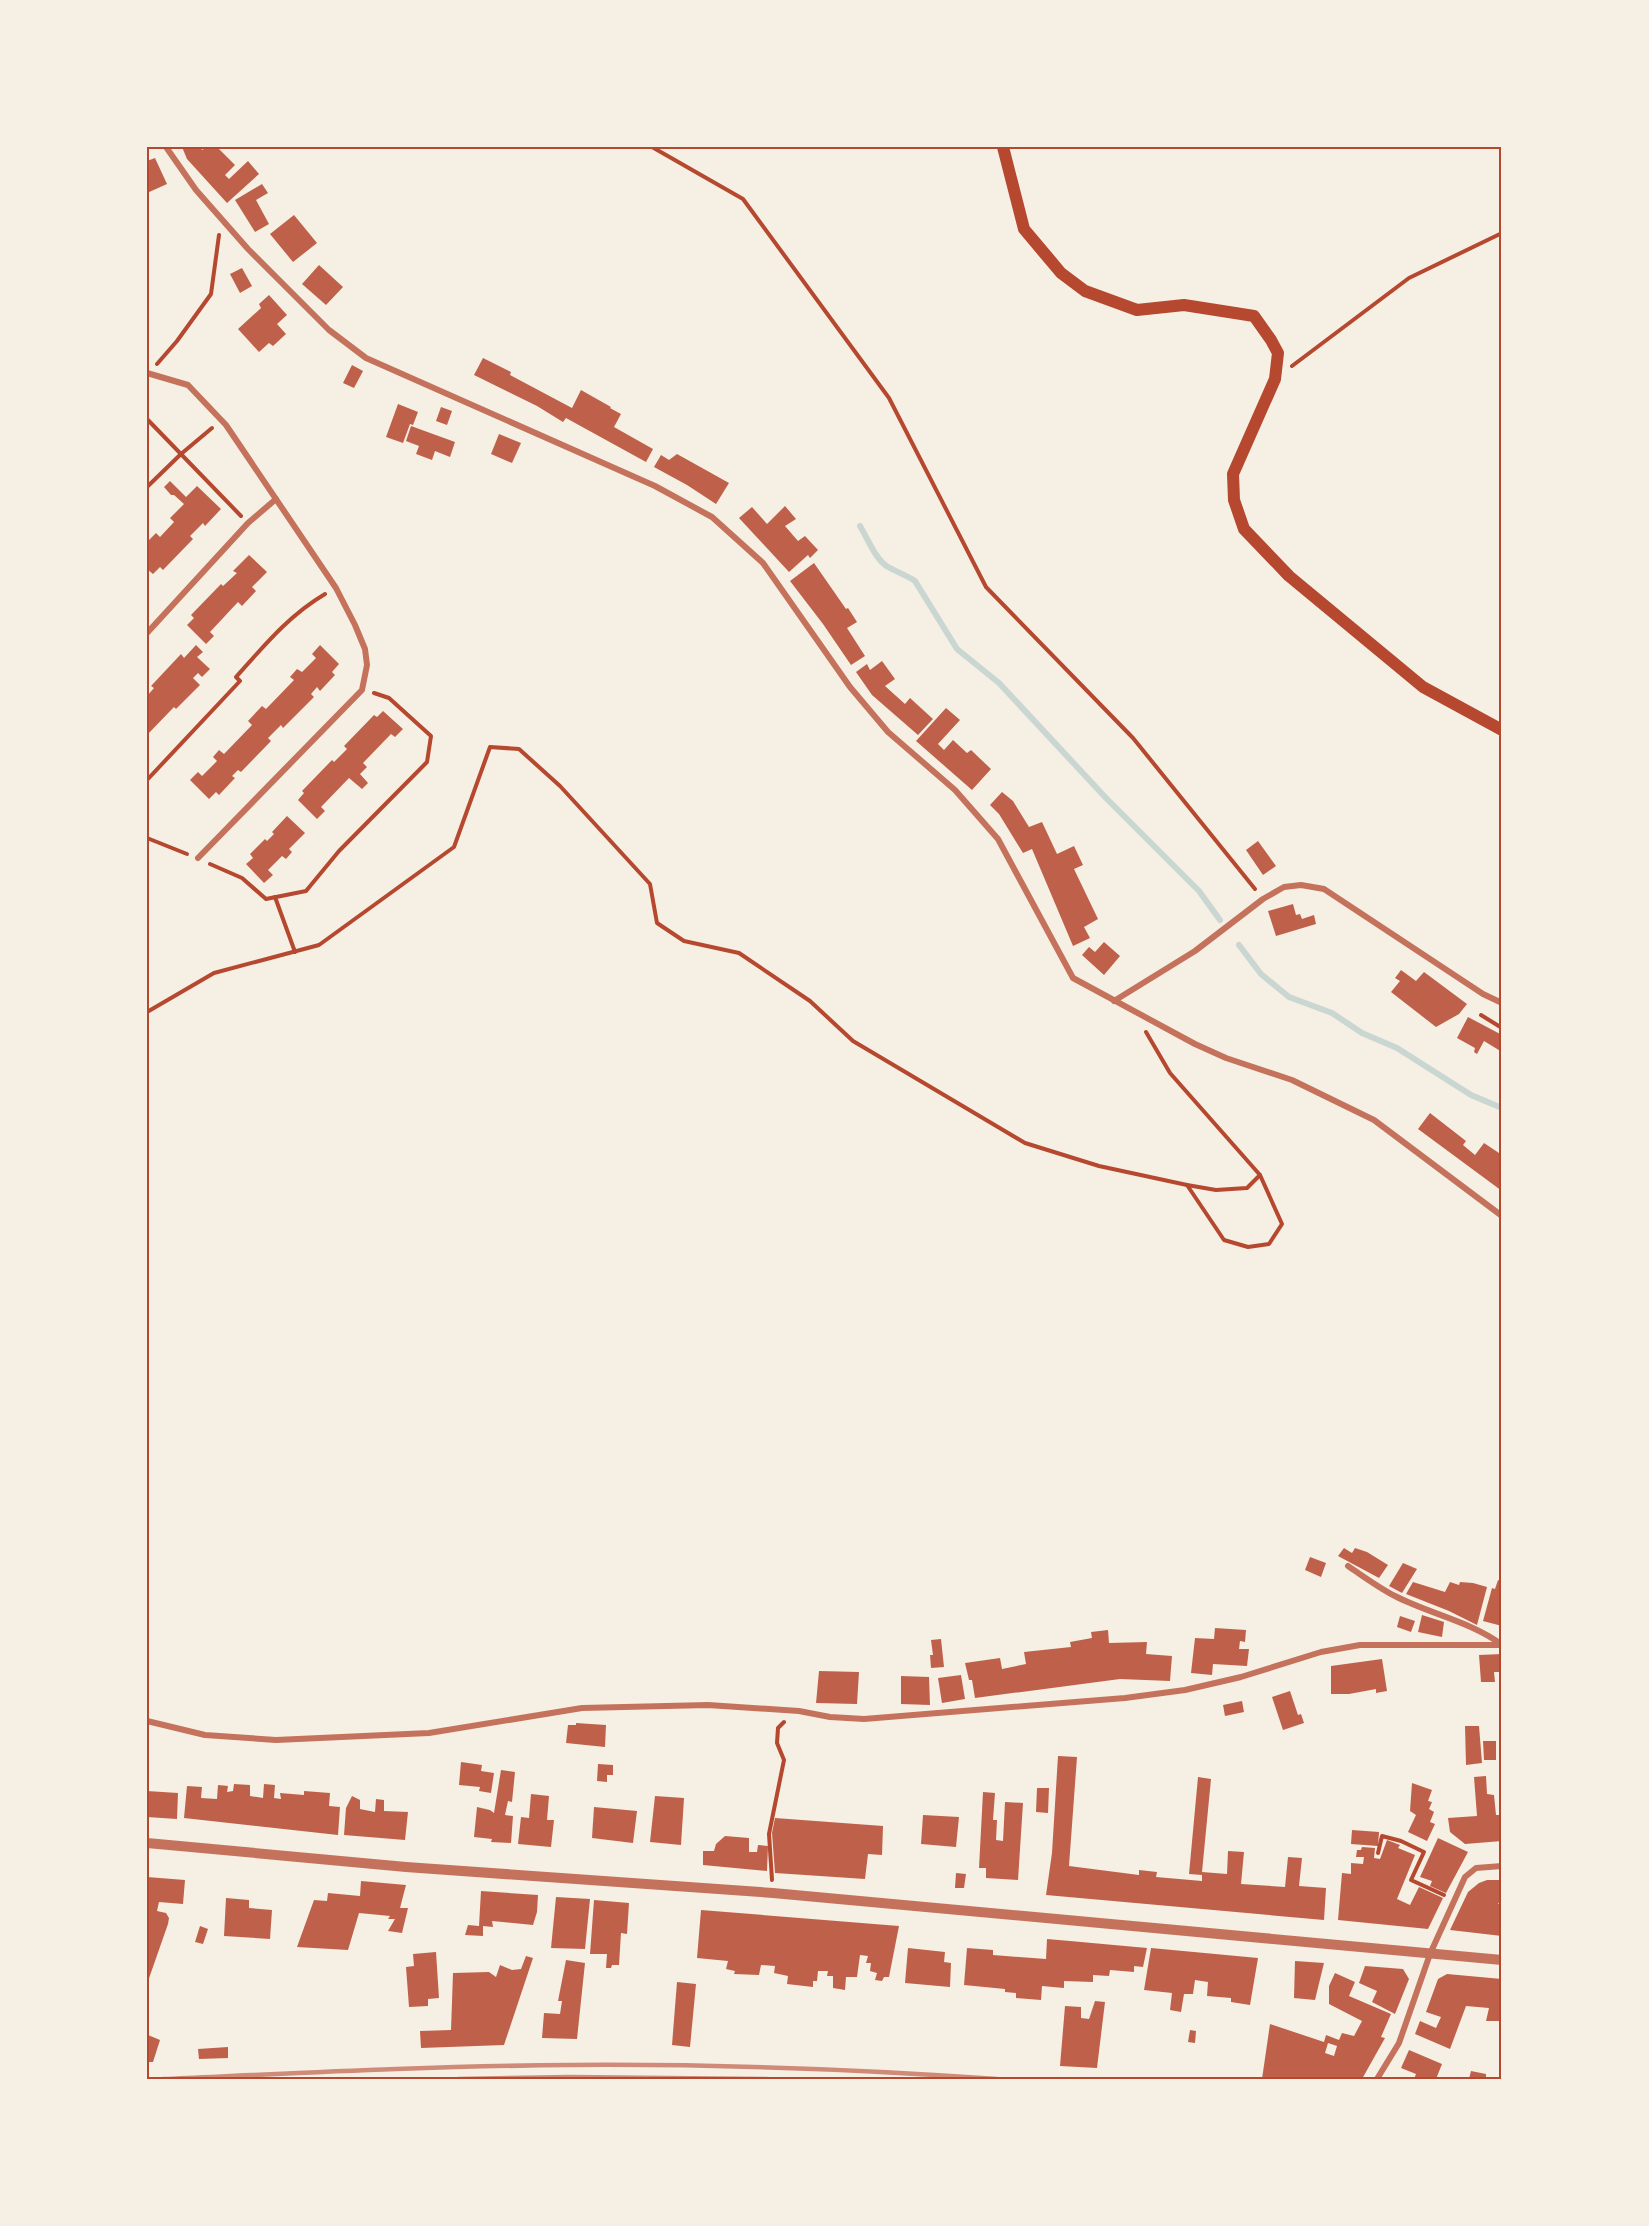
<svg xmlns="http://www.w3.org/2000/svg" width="1649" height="2226" font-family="'Fira Sans',sans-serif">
<rect width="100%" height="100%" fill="#f6efe4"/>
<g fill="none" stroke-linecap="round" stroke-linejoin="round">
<g stroke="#c9d6d2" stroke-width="6">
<path d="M 860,526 C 868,539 875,559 888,567 C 897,572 906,575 915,581 L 957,649 L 999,683 L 1106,798 L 1199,891 L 1220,920"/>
<path d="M 1239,945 L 1261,974 L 1289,997 L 1332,1013 L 1362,1033 L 1397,1048 L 1471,1095 L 1502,1108"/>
</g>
</g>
<g fill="#bf614a" fill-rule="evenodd">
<path d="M 182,147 L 201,147 L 202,150 L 207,147 L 217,147 L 235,165 L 225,175 L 229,179 L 248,161 L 259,174 L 227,203 L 187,159 Z"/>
<path d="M 155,158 L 167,184 L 147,193 L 147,161 Z"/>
<path d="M 262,184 L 268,193 L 256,200 L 269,224 L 255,232 L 235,200 Z"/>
<path d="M 294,215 L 317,243 L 293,262 L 270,234 Z"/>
<path d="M 319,265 L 343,287 L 326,305 L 302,284 Z"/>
<path d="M 242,268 L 252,286 L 240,293 L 230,274 Z"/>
<path d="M 269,295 L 287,315 L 277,324 L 286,334 L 273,346 L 269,343 L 259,352 L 238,329 L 261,308 L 259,304 Z"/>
<path d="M 483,358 L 511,372 L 510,375 L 572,408 L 581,390 L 611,407 L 610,408 L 621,414 L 614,427 L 653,449 L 646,462 L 566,418 L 563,422 L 537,406 L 474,375 Z"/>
<path d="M 352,365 L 363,371 L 354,388 L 343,383 Z"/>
<path d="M 398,404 L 418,412 L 413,425 L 410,424 L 403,443 L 386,437 Z"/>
<path d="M 441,407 L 452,411 L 447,425 L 436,421 Z"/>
<path d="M 411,426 L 455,442 L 450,457 L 435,451 L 432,460 L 416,454 L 419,446 L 406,441 Z"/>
<path d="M 499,434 L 521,443 L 512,463 L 491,454 Z"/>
<path d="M 677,454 L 729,483 L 716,504 L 687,485 L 654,467 L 661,455 L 669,460 Z"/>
<path d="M 170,481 L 186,497 L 197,486 L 221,509 L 205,526 L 203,523 L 190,536 L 193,539 L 163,570 L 160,567 L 153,574 L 147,569 L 147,542 L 156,533 L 160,537 L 174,522 L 170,518 L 184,504 L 174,495 L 171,495 L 164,487 Z"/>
<path d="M 785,506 L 796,519 L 785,526 L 798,541 L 805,536 L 818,550 L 810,558 L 808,555 L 789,572 L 739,518 L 752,507 L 767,524 Z"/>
<path d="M 249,555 L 267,572 L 252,587 L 256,591 L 242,606 L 238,602 L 210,632 L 214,636 L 206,644 L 187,625 L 194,618 L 191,615 L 221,584 L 223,586 L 237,573 L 233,571 Z"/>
<path d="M 814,563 L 846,609 L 848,608 L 857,622 L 847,628 L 865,656 L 851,665 L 823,624 L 790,581 Z"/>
<path d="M 196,645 L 203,652 L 197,657 L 210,669 L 202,677 L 198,673 L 193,678 L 200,685 L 176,709 L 174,707 L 147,735 L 147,696 L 154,688 L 151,686 L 181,654 L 184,658 Z"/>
<path d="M 320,645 L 339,664 L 332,672 L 335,675 L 320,691 L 317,687 L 311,694 L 314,697 L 283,728 L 281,725 L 268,738 L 271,741 L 241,772 L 238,770 L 232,776 L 235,778 L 219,795 L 216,792 L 209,799 L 190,780 L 198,772 L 202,776 L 217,761 L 213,757 L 219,750 L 224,754 L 252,725 L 248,721 L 262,706 L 266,709 L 294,680 L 290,677 L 297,669 L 302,672 L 316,658 L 312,654 Z"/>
<path d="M 882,661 L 895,679 L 885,686 L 905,704 L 910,698 L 933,719 L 918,735 L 872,695 L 856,672 L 867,664 L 870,670 Z"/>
<path d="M 946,708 L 960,720 L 938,744 L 944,750 L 953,740 L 967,753 L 971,750 L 991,769 L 972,790 L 916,741 Z"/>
<path d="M 383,711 L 403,729 L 395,737 L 391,734 L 363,763 L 367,767 L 360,774 L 368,783 L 362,789 L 349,778 L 321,807 L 325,811 L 317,819 L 298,800 L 304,793 L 302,791 L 332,760 L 334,762 L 347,749 L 344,746 L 374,715 L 377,717 Z"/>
<path d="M 1002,792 L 1013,801 L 1029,827 L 1042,822 L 1057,854 L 1074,846 L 1083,865 L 1074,869 L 1098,919 L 1084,927 L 1090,938 L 1073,946 L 1032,849 L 1023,853 L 999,814 L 990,805 Z"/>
<path d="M 287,816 L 305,833 L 289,849 L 292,852 L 286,859 L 282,856 L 268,870 L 273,875 L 264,883 L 246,864 L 253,858 L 250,854 L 265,839 L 267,841 L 274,834 L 272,832 Z"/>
<path d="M 1258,841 L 1276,866 L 1263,875 L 1246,850 Z"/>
<path d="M 1293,904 L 1296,915 L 1300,914 L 1302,919 L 1314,915 L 1316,924 L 1276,936 L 1268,911 Z"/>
<path d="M 1104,942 L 1120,956 L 1104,975 L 1082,955 L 1089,947 L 1095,952 Z"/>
<path d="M 1401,970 L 1416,981 L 1424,972 L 1467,1004 L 1459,1014 L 1436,1027 L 1391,992 L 1400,981 L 1395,978 Z"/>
<path d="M 1468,1017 L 1502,1035 L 1502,1052 L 1484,1041 L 1477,1054 L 1474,1052 L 1475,1048 L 1457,1038 Z"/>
<path d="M 1430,1113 L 1466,1141 L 1463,1145 L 1475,1155 L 1484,1143 L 1502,1155 L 1502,1191 L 1418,1129 Z"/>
<path d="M 1344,1548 L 1352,1553 L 1355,1548 L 1367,1552 L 1388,1565 L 1379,1578 L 1338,1556 Z"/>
<path d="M 1310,1557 L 1326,1563 L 1321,1577 L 1305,1570 Z"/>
<path d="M 1403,1563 L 1417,1569 L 1402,1593 L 1389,1586 Z"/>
<path d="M 1498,1580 L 1502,1582 L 1502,1626 L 1483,1621 L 1492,1588 L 1495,1589 Z"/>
<path d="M 1413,1582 L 1445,1592 L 1450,1582 L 1459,1585 L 1460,1582 L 1473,1583 L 1487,1587 L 1477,1625 L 1449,1611 L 1406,1594 Z"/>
<path d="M 1422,1615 L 1444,1622 L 1442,1637 L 1418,1632 Z"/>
<path d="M 1400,1616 L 1415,1621 L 1411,1632 L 1397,1627 Z"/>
<path d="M 1215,1628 L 1246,1630 L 1245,1642 L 1240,1641 L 1239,1649 L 1249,1649 L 1247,1666 L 1213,1664 L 1212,1675 L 1191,1673 L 1195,1638 L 1214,1639 Z"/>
<path d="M 1108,1630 L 1109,1643 L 1147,1642 L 1146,1654 L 1172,1656 L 1170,1681 L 1120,1679 L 975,1698 L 972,1680 L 969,1680 L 965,1663 L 1000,1658 L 1002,1669 L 1026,1664 L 1024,1652 L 1071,1647 L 1070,1642 L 1092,1638 L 1091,1632 Z"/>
<path d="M 941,1639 L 944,1667 L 931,1668 L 930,1655 L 933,1655 L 931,1640 Z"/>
<path d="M 1502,1654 L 1502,1672 L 1494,1672 L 1495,1682 L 1481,1682 L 1479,1655 Z"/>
<path d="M 1382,1659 L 1387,1691 L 1376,1693 L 1376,1689 L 1349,1694 L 1331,1694 L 1331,1666 Z"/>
<path d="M 819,1671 L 859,1672 L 857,1704 L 816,1703 Z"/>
<path d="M 961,1675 L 965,1699 L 942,1703 L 938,1678 Z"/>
<path d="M 901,1676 L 929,1677 L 930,1705 L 901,1704 Z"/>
<path d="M 1290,1691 L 1298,1715 L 1301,1714 L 1304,1723 L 1283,1730 L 1272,1697 Z"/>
<path d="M 1242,1701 L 1244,1712 L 1225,1716 L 1223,1705 Z"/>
<path d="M 576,1723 L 606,1725 L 605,1747 L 566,1743 L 568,1725 L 576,1725 Z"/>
<path d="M 1465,1726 L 1479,1726 L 1482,1763 L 1466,1765 Z"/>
<path d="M 1483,1741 L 1496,1741 L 1496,1760 L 1484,1760 Z"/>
<path d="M 1058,1756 L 1077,1757 L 1069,1866 L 1139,1875 L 1139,1870 L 1157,1872 L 1156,1877 L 1202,1881 L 1202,1875 L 1189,1874 L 1198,1777 L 1211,1779 L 1202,1872 L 1227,1874 L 1228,1851 L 1244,1852 L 1241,1884 L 1285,1887 L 1288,1857 L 1302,1858 L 1299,1886 L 1326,1888 L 1324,1920 L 1046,1895 L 1052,1853 Z"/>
<path d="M 461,1762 L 482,1765 L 481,1771 L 494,1773 L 491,1793 L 479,1791 L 480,1787 L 459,1785 Z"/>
<path d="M 598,1764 L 613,1765 L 613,1775 L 607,1775 L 607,1782 L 597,1781 Z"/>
<path d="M 501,1770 L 515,1772 L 512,1802 L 508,1801 L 505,1815 L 513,1816 L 511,1843 L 491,1842 L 492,1839 L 474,1837 L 477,1807 L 490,1810 L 494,1813 Z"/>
<path d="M 1486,1776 L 1487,1794 L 1494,1795 L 1496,1815 L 1502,1815 L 1502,1841 L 1465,1844 L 1450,1832 L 1448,1818 L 1477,1816 L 1474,1777 Z"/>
<path d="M 1412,1783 L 1432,1790 L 1428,1801 L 1432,1802 L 1429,1809 L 1434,1812 L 1430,1822 L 1435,1824 L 1427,1841 L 1408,1832 L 1416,1815 L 1410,1811 Z"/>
<path d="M 234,1784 L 250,1785 L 250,1796 L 263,1798 L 264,1784 L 275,1785 L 274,1798 L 281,1799 L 280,1793 L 304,1795 L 304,1791 L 330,1793 L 329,1806 L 340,1807 L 338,1835 L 184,1818 L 187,1786 L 202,1787 L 201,1798 L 217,1799 L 218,1785 L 228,1786 L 227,1792 L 233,1791 Z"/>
<path d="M 1037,1788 L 1049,1788 L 1048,1813 L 1036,1812 Z"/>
<path d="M 147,1791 L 178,1793 L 177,1819 L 147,1817 Z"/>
<path d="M 983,1792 L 995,1793 L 993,1820 L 997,1820 L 996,1840 L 1003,1841 L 1005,1802 L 1023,1803 L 1018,1880 L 986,1878 L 986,1868 L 979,1868 Z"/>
<path d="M 531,1794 L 549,1796 L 547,1820 L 554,1820 L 551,1847 L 518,1844 L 521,1817 L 529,1818 Z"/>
<path d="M 352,1796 L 360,1800 L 360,1809 L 375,1812 L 376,1799 L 384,1800 L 384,1811 L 408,1812 L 405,1840 L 344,1835 L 346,1808 Z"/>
<path d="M 655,1796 L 684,1798 L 681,1845 L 650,1842 Z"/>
<path d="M 594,1807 L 637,1811 L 633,1843 L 592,1838 Z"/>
<path d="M 923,1815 L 959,1817 L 956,1847 L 921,1844 Z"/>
<path d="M 775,1818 L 883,1826 L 882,1855 L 868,1854 L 865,1879 L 775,1873 L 772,1833 Z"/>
<path d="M 1352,1830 L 1379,1832 L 1378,1846 L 1351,1844 Z"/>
<path d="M 725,1836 L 749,1838 L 749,1852 L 757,1852 L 758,1845 L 768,1846 L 767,1871 L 703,1865 L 703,1851 L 714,1851 L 716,1844 Z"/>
<path d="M 1438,1838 L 1468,1852 L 1446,1893 L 1430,1886 L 1432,1881 L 1420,1877 Z"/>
<path d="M 1387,1840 L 1400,1845 L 1398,1848 L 1415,1855 L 1397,1899 L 1410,1905 L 1419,1887 L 1443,1898 L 1428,1929 L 1338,1920 L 1342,1873 L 1351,1874 L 1351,1863 L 1363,1864 L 1364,1857 L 1356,1857 L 1357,1850 L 1361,1850 L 1362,1847 L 1375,1848 L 1374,1858 L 1380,1859 Z"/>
<path d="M 956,1873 L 966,1874 L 964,1888 L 955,1888 Z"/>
<path d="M 147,1877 L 185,1880 L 183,1904 L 159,1902 L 157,1911 L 166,1913 L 169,1918 L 168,1924 L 147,1984 Z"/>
<path d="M 1487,1880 L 1502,1880 L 1502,1898 L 1498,1904 L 1502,1904 L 1502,1936 L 1450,1930 L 1468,1892 L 1479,1883 Z"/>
<path d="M 361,1881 L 406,1885 L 400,1908 L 408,1908 L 402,1933 L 388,1931 L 395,1919 L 388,1919 L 390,1916 L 359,1913 L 348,1950 L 297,1947 L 314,1900 L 327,1901 L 328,1893 L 360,1896 Z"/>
<path d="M 481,1891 L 538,1895 L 537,1912 L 533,1925 L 492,1921 L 493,1927 L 483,1926 L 483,1936 L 465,1935 L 468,1925 L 479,1926 Z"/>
<path d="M 556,1897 L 590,1899 L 585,1949 L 551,1948 Z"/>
<path d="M 226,1898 L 249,1900 L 249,1908 L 272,1910 L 270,1939 L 224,1936 Z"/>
<path d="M 594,1900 L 629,1903 L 627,1934 L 621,1933 L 619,1965 L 612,1965 L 611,1968 L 606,1968 L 607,1954 L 590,1954 Z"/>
<path d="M 701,1910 L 899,1926 L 889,1977 L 884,1977 L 882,1981 L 875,1980 L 877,1973 L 870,1971 L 871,1963 L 866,1963 L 868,1956 L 860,1955 L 857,1977 L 846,1977 L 845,1990 L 833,1988 L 833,1976 L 827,1976 L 828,1971 L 818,1971 L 817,1981 L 813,1981 L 813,1987 L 787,1984 L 788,1976 L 774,1973 L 775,1966 L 761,1965 L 759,1975 L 734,1974 L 735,1971 L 726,1969 L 728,1961 L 697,1958 Z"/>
<path d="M 200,1926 L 208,1929 L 203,1944 L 195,1942 Z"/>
<path d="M 1047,1939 L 1070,1941 L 1147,1948 L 1143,1967 L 1134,1966 L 1134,1972 L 1110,1970 L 1109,1976 L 1093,1975 L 1093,1982 L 1064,1981 L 1064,1988 L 1042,1986 L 1041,2000 L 1016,1998 L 1016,1993 L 1005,1992 L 1005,1989 L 964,1985 L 967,1948 L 993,1950 L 993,1955 L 1046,1959 Z"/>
<path d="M 908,1948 L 945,1952 L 944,1962 L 951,1963 L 950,1987 L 905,1983 Z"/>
<path d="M 1151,1948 L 1258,1958 L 1250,2005 L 1231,2002 L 1231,1998 L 1207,1996 L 1208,1982 L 1195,1980 L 1193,1994 L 1184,1994 L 1181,2012 L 1170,2010 L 1172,1993 L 1144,1990 Z"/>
<path d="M 436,1952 L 439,1998 L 428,1999 L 428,2006 L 409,2007 L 406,1967 L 414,1966 L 413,1954 Z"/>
<path d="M 526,1956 L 533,1958 L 504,2045 L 421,2048 L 420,2031 L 451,2030 L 453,1973 L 489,1972 L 496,1977 L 500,1965 L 512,1970 L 521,1969 Z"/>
<path d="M 566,1960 L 585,1963 L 577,2039 L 542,2038 L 544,2013 L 560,2014 L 562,2001 L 558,2001 Z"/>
<path d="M 1295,1961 L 1324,1963 L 1315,2000 L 1294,1998 Z"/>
<path d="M 1365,1966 L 1403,1969 L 1409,1979 L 1395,2014 L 1372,2002 L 1377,1991 L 1359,1983 Z"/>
<path d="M 1335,1973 L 1355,1982 L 1349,1996 L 1391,2014 L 1381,2037 L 1385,2038 L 1362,2079 L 1262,2079 L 1270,2024 L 1324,2042 L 1326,2035 L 1339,2040 L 1342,2033 L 1354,2036 L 1362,2021 L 1329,2004 L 1329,1986 ZM 1328,2043 L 1337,2046 L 1334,2056 L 1325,2053 Z"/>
<path d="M 1447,1974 L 1502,1979 L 1502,2021 L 1486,2021 L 1489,2008 L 1466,2006 L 1450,2049 L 1415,2034 L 1420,2021 L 1436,2028 L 1441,2017 L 1426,2012 L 1438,1979 Z"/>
<path d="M 677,1982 L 696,1984 L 690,2047 L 672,2045 Z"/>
<path d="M 1095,2001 L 1105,2002 L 1097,2068 L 1060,2066 L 1065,2006 L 1081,2007 L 1081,2018 L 1089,2019 Z"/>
<path d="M 1190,2030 L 1196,2031 L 1195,2043 L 1188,2042 Z"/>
<path d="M 148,2035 L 160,2040 L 153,2062 L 147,2062 Z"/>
<path d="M 228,2047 L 228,2058 L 199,2059 L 198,2049 Z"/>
<path d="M 1409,2050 L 1442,2064 L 1436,2079 L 1414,2079 L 1416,2074 L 1401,2068 Z"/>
<path d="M 1471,2071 L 1486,2074 L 1486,2077 L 1491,2079 L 1469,2079 Z"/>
</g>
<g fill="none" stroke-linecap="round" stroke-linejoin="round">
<g stroke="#b5482f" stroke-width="4">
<path d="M 652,147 L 743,199 L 889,398 L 986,587 L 1133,738 L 1255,889"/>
<path d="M 157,364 L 177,341 L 211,294 L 219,235"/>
<path d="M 1292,366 L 1409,278 L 1502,233"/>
<path d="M 147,419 L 241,516"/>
<path d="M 147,487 L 181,454 L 212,428"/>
<path d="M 147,780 L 240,681 L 236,677 C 264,646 288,616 325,594"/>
<path d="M 147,838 L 187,854"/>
<path d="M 210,864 L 242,878 L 266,899 L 306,891 L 339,851 L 427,762 L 431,736 L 389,698 L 374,693"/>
<path d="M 275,897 L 295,952"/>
<path d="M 147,1012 L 214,973 L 319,945 L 454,847 L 490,747 L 519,749 L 560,786 L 650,884 L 657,923 L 684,941 L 739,953 L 810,1001 L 853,1041 L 1025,1143 L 1099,1166 L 1187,1185 L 1224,1240 L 1248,1247 L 1269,1244 L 1282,1224 L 1260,1175 L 1170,1073 L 1146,1032"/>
<path d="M 1481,1015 L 1502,1028"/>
<path d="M 1187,1185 L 1216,1190 L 1247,1188 L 1260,1175"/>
<path d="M 1378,1853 L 1382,1836 L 1401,1841 L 1424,1852 L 1411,1880 L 1444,1895"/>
<path d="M 772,1880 L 769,1834 L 784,1760 L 777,1743 L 778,1728 L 784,1722"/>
</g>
<g stroke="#c5725c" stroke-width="6">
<path d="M 166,147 L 196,190 L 248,249 L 329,330 L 366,358 L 655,486 L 712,517 L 763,563 L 850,687 L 888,732 L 955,790 L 998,839 L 1073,978 L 1195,1044 L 1226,1058 L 1292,1080 L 1374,1120 L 1502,1216"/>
<path d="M 147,373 L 188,385 L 226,425 L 336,588 L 355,625 L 365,649 L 367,665 L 362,690 L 198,858"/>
<path d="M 147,633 L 248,523 L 276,499"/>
<path d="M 1114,1001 L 1195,951 L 1263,899 L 1284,887 L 1301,885 L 1324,889 L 1483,994 L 1502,1003"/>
<path d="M 1348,1566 C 1363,1576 1379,1588 1395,1596 C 1430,1614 1469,1621 1501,1644"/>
<path d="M 147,1721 L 205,1735 L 276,1740 L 429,1733 L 582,1708 L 708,1705 L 799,1711 L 830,1717 L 864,1719 L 1125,1698 L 1185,1690 L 1241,1677 L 1321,1652 L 1360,1645 L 1502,1645"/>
<path d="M 1377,2079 L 1399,2043 L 1430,1954 L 1465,1877 L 1476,1868 L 1502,1866"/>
</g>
<path stroke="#c5725c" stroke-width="10" d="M 147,1843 L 406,1867 L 773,1893 L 1502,1960"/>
<path stroke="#b5482f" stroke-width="12" d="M 1003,147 L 1024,229 L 1061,273 L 1085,291 L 1137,310 L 1184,305 L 1254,316 L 1271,340 L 1278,353 L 1275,379 L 1233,474 L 1234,500 L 1244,529 L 1289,576 L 1423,687 L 1502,730"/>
<g stroke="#cf8b77" stroke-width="4.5">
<path d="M 163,2079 C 299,2073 435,2066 571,2065 C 713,2064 856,2069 997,2079"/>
<path d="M 458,2079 L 570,2077 L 767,2079"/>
</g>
</g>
<rect width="1649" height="2226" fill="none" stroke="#f6efe4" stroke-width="297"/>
<rect x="148" y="148" width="1352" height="1930" fill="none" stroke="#b5482f" stroke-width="2"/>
</svg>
